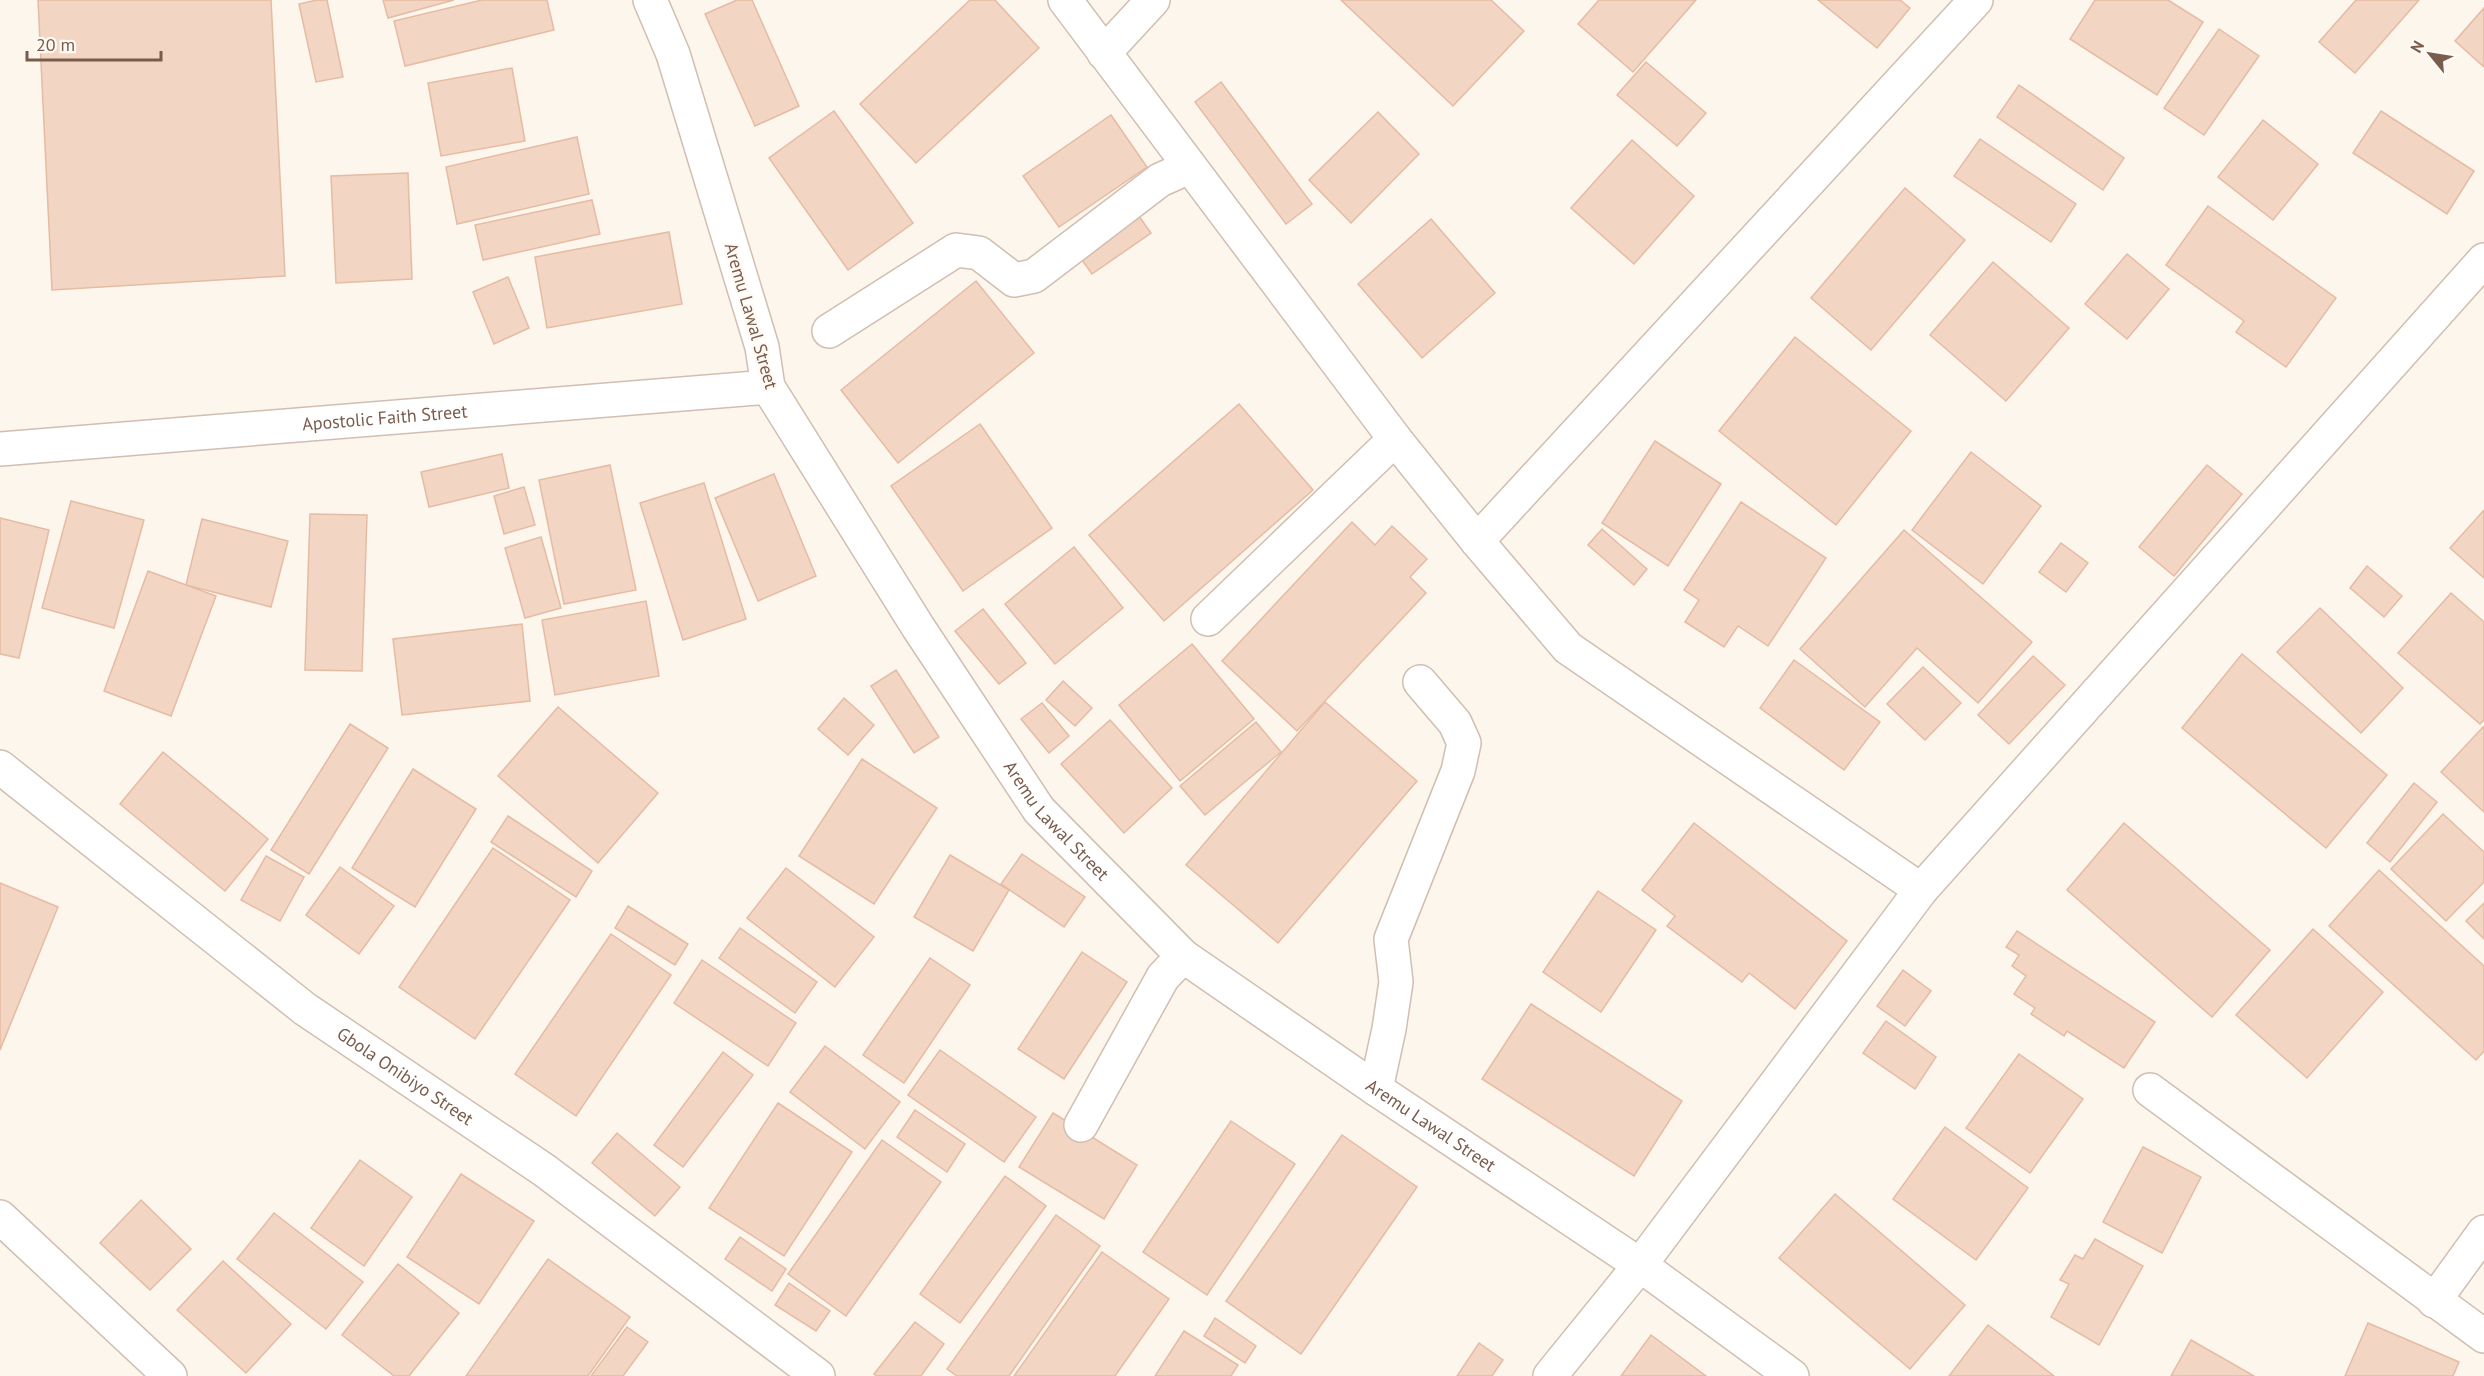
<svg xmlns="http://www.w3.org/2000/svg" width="2484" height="1376" font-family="'PT Sans',sans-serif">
<rect width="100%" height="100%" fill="#fdf6ec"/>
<g fill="#f3d5c3" stroke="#e6bba3" stroke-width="1.5">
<path d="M 38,0 L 271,0 L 285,276 L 52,290 Z"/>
<path d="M 317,0 L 327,0 L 343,77 L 316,82 L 299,4 Z"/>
<path d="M 383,0 L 454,0 L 388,18 Z"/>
<path d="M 482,0 L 547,0 L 554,30 L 405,66 L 394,21 Z"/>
<path d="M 737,0 L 752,0 L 799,106 L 755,126 L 705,14 Z"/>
<path d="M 970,0 L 995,0 L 1039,48 L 916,163 L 860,104 Z"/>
<path d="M 1341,0 L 1491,0 L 1524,31 L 1453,106 Z"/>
<path d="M 1599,0 L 1696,0 L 1633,72 L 1578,24 Z"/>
<path d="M 1818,0 L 1900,0 L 1910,8 L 1877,48 Z"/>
<path d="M 2095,0 L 2168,0 L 2203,22 L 2157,95 L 2070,39 Z"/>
<path d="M 2356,0 L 2419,0 L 2355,73 L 2319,42 Z"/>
<path d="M 2484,8 L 2484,67 L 2455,41 Z"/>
<path d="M 2219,29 L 2259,56 L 2204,135 L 2164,108 Z"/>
<path d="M 1646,62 L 1706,113 L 1677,146 L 1617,95 Z"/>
<path d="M 512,68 L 525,141 L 441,156 L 428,83 Z"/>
<path d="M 1221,82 L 1312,204 L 1286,224 L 1195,102 Z"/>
<path d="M 2019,85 L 2124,158 L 2103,190 L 1997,117 Z"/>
<path d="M 834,111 L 913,223 L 848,270 L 769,158 Z"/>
<path d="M 2381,111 L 2474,171 L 2447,214 L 2353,153 Z"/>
<path d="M 1378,112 L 1419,154 L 1351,223 L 1309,180 Z"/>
<path d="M 1111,115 L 1147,167 L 1059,227 L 1023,176 Z"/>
<path d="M 2263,120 L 2318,164 L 2273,220 L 2218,177 Z"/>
<path d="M 577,137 L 589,194 L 457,224 L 446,167 Z"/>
<path d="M 1980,139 L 2076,204 L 2051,242 L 1954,176 Z"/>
<path d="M 1632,140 L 1694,196 L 1634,264 L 1571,208 Z"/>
<path d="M 408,173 L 412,279 L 336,283 L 331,176 Z"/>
<path d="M 1905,188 L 1965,240 L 1871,350 L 1811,298 Z"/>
<path d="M 592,200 L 600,234 L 483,260 L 475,225 Z"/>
<path d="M 2208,206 L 2336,298 L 2286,367 L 2236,332 L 2244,321 L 2166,265 Z"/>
<path d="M 1136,212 L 1151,233 L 1092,274 L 1077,253 Z"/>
<path d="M 1431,219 L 1495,293 L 1422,358 L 1358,284 Z"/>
<path d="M 669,232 L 682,304 L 547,328 L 535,257 Z"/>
<path d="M 2127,254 L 2169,289 L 2127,339 L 2085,304 Z"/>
<path d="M 1993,262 L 2069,328 L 2006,401 L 1930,335 Z"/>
<path d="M 508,277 L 529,328 L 494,344 L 473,292 Z"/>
<path d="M 976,281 L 1034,353 L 898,463 L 841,390 Z"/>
<path d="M 1795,337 L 1911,431 L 1836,525 L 1719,431 Z"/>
<path d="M 1239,404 L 1313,490 L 1164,621 L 1089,535 Z"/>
<path d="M 980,424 L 1052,528 L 963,591 L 891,486 Z"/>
<path d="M 1655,441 L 1721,484 L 1668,566 L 1602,523 Z"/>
<path d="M 1971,452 L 2041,506 L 1983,584 L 1912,530 Z"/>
<path d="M 502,454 L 509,488 L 429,507 L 421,472 Z"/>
<path d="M 610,465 L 636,590 L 564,604 L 539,480 Z"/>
<path d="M 2207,465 L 2242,494 L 2174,576 L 2139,547 Z"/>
<path d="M 774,474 L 816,576 L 758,601 L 715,498 Z"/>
<path d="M 704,483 L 746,619 L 683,640 L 640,503 Z"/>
<path d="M 524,487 L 535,525 L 504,534 L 494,496 Z"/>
<path d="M 71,501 L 144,520 L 114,628 L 42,608 Z"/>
<path d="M 1741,502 L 1826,558 L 1768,646 L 1738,626 L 1724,647 L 1685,622 L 1699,600 L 1684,590 Z"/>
<path d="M 2484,510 L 2484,578 L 2450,548 Z"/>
<path d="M 310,514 L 367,515 L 362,671 L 305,670 Z"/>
<path d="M 0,518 L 49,530 L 19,658 L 0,654 Z"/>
<path d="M 202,519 L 288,541 L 271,607 L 186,585 Z"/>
<path d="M 1352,522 L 1375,545 L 1392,526 L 1427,559 L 1410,577 L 1426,593 L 1297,731 L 1222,661 Z"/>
<path d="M 1602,529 L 1647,569 L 1634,585 L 1588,545 Z"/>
<path d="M 1904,530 L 2032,642 L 1978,703 L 1917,648 L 1865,707 L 1800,649 Z"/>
<path d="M 541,537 L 561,608 L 525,618 L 505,548 Z"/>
<path d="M 2061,543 L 2088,563 L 2066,592 L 2039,572 Z"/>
<path d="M 1074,547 L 1123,608 L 1055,664 L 1005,604 Z"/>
<path d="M 2367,566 L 2402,596 L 2384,617 L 2350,588 Z"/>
<path d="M 148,571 L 216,596 L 171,716 L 104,691 Z"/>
<path d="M 2451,593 L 2484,622 L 2484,720 L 2480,724 L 2398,653 Z"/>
<path d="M 646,601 L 659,676 L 555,695 L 542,620 Z"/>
<path d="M 2320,608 L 2403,688 L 2361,733 L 2277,652 Z"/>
<path d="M 983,609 L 1026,663 L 999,684 L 955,631 Z"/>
<path d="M 522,624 L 530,701 L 402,715 L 393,639 Z"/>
<path d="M 1192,644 L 1254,719 L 1180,781 L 1119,705 Z"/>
<path d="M 2242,654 L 2387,775 L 2326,848 L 2182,728 Z"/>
<path d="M 2033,656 L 2065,685 L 2009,744 L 1978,715 Z"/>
<path d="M 1794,660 L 1880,722 L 1844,770 L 1760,708 Z"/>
<path d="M 1923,667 L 1961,703 L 1925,740 L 1887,704 Z"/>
<path d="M 896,670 L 939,737 L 914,753 L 871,686 Z"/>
<path d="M 1063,681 L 1092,708 L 1075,726 L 1046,700 Z"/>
<path d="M 844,698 L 874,725 L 848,755 L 818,729 Z"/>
<path d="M 1325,702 L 1417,781 L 1278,943 L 1186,865 Z"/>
<path d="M 1042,703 L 1069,736 L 1049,753 L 1021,719 Z"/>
<path d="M 558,707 L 658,793 L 598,863 L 498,776 Z"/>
<path d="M 1110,720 L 1172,788 L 1124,833 L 1061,764 Z"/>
<path d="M 1256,722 L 1281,752 L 1205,815 L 1180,786 Z"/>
<path d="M 350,724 L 388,748 L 309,874 L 271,850 Z"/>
<path d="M 2484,726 L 2484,812 L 2441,772 Z"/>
<path d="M 163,752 L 268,839 L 225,891 L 120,804 Z"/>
<path d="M 862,759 L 937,808 L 874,904 L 799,856 Z"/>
<path d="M 413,769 L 476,809 L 415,907 L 352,868 Z"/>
<path d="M 2414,783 L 2437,802 L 2390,862 L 2367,843 Z"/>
<path d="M 2443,814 L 2484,852 L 2484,882 L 2446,921 L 2391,869 Z"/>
<path d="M 508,816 L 592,871 L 576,897 L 491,842 Z"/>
<path d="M 1694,823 L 1847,941 L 1795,1009 L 1749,973 L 1742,982 L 1667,926 L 1675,916 L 1642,890 Z"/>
<path d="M 2124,823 L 2270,950 L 2212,1017 L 2067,890 Z"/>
<path d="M 493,848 L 570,900 L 475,1039 L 399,987 Z"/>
<path d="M 1022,854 L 1085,897 L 1064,927 L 1001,884 Z"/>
<path d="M 950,855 L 1009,890 L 973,951 L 914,917 Z"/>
<path d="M 266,856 L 304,877 L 280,921 L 241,900 Z"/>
<path d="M 340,867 L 394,906 L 359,954 L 306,915 Z"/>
<path d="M 786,868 L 874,937 L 835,987 L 747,918 Z"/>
<path d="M 2379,870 L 2484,966 L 2484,1051 L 2476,1060 L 2329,926 Z"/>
<path d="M 0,883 L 58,907 L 0,1050 Z"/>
<path d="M 1598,891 L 1656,930 L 1601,1012 L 1543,972 Z"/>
<path d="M 2484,903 L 2484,939 L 2466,921 Z"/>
<path d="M 628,906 L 688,944 L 675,965 L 615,928 Z"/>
<path d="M 740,928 L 817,982 L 795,1013 L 719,958 Z"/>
<path d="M 2313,929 L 2383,992 L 2307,1078 L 2236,1015 Z"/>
<path d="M 2017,931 L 2155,1022 L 2124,1068 L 2067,1031 L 2064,1036 L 2031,1014 L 2035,1008 L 2014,994 L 2026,976 L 2012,966 L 2019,955 L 2006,947 Z"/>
<path d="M 611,934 L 671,975 L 576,1116 L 515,1074 Z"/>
<path d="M 1082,952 L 1127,982 L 1064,1079 L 1018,1049 Z"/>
<path d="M 930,958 L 970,985 L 904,1083 L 863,1055 Z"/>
<path d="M 702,960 L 796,1023 L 768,1066 L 674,1003 Z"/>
<path d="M 1903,970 L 1931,991 L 1905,1026 L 1877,1006 Z"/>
<path d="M 1531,1004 L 1682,1101 L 1634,1176 L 1482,1079 Z"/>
<path d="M 1886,1021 L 1936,1057 L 1915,1089 L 1863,1053 Z"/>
<path d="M 825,1046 L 900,1102 L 865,1149 L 790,1092 Z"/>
<path d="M 940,1050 L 1036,1117 L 1004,1162 L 908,1095 Z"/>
<path d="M 723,1052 L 753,1075 L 683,1167 L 654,1145 Z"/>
<path d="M 2019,1054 L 2083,1099 L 2030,1173 L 1966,1128 Z"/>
<path d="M 778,1103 L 852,1152 L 784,1256 L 709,1208 Z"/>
<path d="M 915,1110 L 965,1144 L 947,1172 L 897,1137 Z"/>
<path d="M 1053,1113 L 1137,1165 L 1104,1219 L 1019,1167 Z"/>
<path d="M 1231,1121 L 1295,1164 L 1207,1295 L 1143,1252 Z"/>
<path d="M 1945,1127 L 2028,1188 L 1976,1260 L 1893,1199 Z"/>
<path d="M 617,1133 L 680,1187 L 655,1216 L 592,1163 Z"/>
<path d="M 1342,1135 L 1417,1187 L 1301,1354 L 1226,1301 Z"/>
<path d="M 882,1140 L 941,1182 L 846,1316 L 788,1274 Z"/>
<path d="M 2143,1147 L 2201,1177 L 2162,1253 L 2103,1222 Z"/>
<path d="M 360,1160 L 412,1197 L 364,1266 L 311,1228 Z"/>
<path d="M 461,1174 L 534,1221 L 479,1304 L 407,1257 Z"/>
<path d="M 1005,1176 L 1046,1206 L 960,1323 L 920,1294 Z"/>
<path d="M 1835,1194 L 1965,1305 L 1910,1369 L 1779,1258 Z"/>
<path d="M 141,1200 L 191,1249 L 150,1290 L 100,1243 Z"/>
<path d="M 274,1213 L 363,1282 L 326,1329 L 237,1259 Z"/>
<path d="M 1056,1215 L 1100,1246 L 1009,1376 L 957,1376 L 947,1369 Z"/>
<path d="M 740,1237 L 786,1269 L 772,1291 L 725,1259 Z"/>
<path d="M 2095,1239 L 2143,1266 L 2099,1345 L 2051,1317 L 2069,1284 L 2060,1280 L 2075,1255 L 2083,1259 Z"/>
<path d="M 1102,1252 L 1169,1299 L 1115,1376 L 1014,1376 Z"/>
<path d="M 548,1259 L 630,1317 L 588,1376 L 466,1376 Z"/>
<path d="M 223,1261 L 291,1324 L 246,1373 L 177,1310 Z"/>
<path d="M 398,1264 L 459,1313 L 409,1376 L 394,1376 L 342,1335 Z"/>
<path d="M 789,1283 L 830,1311 L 816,1331 L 775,1305 Z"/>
<path d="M 1215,1318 L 1256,1346 L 1245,1363 L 1204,1336 Z"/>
<path d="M 915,1322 L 944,1344 L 921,1376 L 876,1376 L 874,1374 Z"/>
<path d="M 2368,1323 L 2459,1362 L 2453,1376 L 2345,1376 Z"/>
<path d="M 1988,1325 L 2054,1376 L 1949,1376 Z"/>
<path d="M 627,1327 L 648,1342 L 623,1376 L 591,1376 Z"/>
<path d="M 1184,1331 L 1238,1365 L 1231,1376 L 1155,1376 Z"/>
<path d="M 1651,1335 L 1706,1376 L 1621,1376 Z"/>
<path d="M 2191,1340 L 2254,1376 L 2171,1376 Z"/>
<path d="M 1479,1343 L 1503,1360 L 1492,1376 L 1457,1376 Z"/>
</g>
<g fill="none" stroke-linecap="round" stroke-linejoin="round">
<defs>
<g id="minor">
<path id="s1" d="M 650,0 L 673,54 L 762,347 L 768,387 L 918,627 L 1039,810 L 1183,956 L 1376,1089 L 1640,1265 L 1792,1376"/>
<path d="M 1065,0 L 1395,439 L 1477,541 L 1568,648 L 1921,890"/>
<path d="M 1104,53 L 1153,0"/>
<path d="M 829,331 L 956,250 L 979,253 L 1014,280 L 1034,276 L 1160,180 L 1189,167"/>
<path id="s2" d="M 0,449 L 768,387"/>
<path d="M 1477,541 L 1976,0"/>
<path d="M 1208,619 L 1395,439"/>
<path id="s3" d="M 0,767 L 305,1009 L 544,1170 L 818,1376"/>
<path d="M 1376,1089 L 1389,1029 L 1396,982 L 1391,939 L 1458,771 L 1464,743 L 1455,723 L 1420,682"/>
<path d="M 2150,1090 L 2484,1336"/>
<path d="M 1081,1125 L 1163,977 L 1183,956"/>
<path d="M 0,1217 L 170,1376"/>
<path d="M 2434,1301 L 2484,1232"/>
<path d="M 1550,1376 L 1640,1265 L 1921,890 L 2484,260"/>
</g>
</defs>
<use href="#minor" stroke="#d1beb0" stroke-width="36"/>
<use href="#minor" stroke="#fff" stroke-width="33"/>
</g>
<g text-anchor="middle" stroke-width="5" stroke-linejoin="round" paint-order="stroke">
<g font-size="18" fill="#7a5c4d" stroke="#fffaf3">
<text transform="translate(751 316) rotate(74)" y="6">Aremu Lawal Street</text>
<text dy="6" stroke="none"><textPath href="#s2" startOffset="386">Apostolic Faith Street</textPath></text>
<text dy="6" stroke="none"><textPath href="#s1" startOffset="927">Aremu Lawal Street</textPath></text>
<text dy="6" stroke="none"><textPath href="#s3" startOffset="510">Gbola Onibiyo Street</textPath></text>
<text dy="6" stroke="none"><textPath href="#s1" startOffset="1413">Aremu Lawal Street</textPath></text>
</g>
</g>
<g transform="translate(2430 54) rotate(300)" stroke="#fffaf3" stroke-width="4.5" paint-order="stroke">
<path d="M0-4.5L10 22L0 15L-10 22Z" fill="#7a5c4d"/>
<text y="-9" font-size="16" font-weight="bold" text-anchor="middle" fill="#7a5c4d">N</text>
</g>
<path d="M27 51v9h134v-9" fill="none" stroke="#7a5c4d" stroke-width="3"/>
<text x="36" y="51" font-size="18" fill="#7a5c4d" stroke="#fffaf3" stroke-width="4.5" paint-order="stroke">20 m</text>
</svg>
